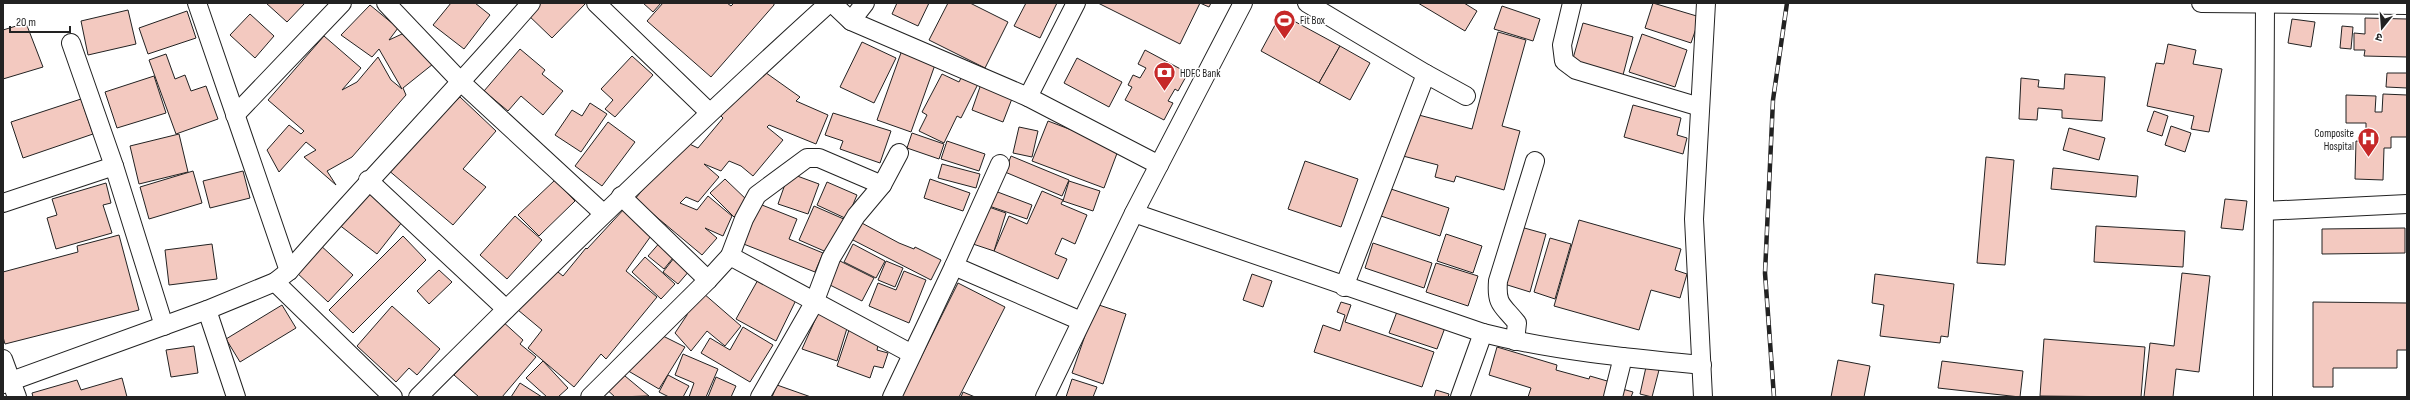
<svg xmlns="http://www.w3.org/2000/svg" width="2410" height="400" font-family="'Sofia Sans Condensed','Noto Sans Devanagari',sans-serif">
<rect width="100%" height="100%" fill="#fff"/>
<g fill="#f3c9c0" stroke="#222">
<path d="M 266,3 L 305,3 L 287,22 Z"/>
<path d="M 451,3 L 475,3 L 490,15 L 464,49 L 433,25 Z"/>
<path d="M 534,3 L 586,3 L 552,38 L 525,12 Z"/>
<path d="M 643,3 L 661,3 L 653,12 Z"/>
<path d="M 663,3 L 727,3 L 731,6 L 734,3 L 774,3 L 774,5 L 711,77 L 647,21 Z"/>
<path d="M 897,3 L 929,3 L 918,26 L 892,14 Z"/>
<path d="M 948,3 L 970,3 L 1008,22 L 985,68 L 929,40 Z"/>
<path d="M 1026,3 L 1057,3 L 1040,38 L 1014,26 Z"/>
<path d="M 1098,3 L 1211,3 L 1209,7 L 1200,3 L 1180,44 Z"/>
<path d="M 1418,3 L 1464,3 L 1477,11 L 1465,31 Z"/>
<path d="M 1653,3 L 1700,17 L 1691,43 L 1645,28 Z"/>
<path d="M 370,5 L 398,28 L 389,40 L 402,34 L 433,64 L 403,88 L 406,95 L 352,157 L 327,171 L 336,185 L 304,157 L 316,150 L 306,142 L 279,172 L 267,150 L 289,125 L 301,134 L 304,131 L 268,100 L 324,36 L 361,68 L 342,90 L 357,82 L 378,57 L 391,80 L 402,89 L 379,49 L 372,57 L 341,35 Z"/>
<path d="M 1502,6 L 1540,19 L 1533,41 L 1494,29 Z"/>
<path d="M 128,10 L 136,44 L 88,55 L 81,21 Z"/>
<path d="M 187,11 L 196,38 L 148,54 L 139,28 Z"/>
<path d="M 250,14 L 274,36 L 255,58 L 230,35 Z"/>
<path d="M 1281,14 L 1340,46 L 1319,83 L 1261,51 Z"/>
<path d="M 2365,18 L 2407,19 L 2407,57 L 2364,56 L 2365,50 L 2354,50 L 2354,33 L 2365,34 Z"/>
<path d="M 2292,19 L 2315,22 L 2311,47 L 2288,43 Z"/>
<path d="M 26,23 L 43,67 L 3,79 L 3,30 Z"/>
<path d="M 1583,23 L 1633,37 L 1623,75 L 1572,62 Z"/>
<path d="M 2342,26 L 2353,27 L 2351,49 L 2340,48 Z"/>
<path d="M 1498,32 L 1526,40 L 1502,126 L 1520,131 L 1504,190 L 1456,176 L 1454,182 L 1435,177 L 1438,165 L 1403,156 L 1415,114 L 1472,129 Z"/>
<path d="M 1642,34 L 1687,50 L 1675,87 L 1629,72 Z"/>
<path d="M 862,42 L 896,58 L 874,103 L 840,87 Z"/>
<path d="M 2168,44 L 2196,50 L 2193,64 L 2222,69 L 2209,132 L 2191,129 L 2194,116 L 2147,106 L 2156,63 L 2164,64 Z"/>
<path d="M 1340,46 L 1370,63 L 1350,100 L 1319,83 Z"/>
<path d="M 520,49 L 545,70 L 542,74 L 563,91 L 543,115 L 521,96 L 508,111 L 484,91 Z"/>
<path d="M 902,50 L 936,62 L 911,132 L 877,120 Z"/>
<path d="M 1145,50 L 1188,73 L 1178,91 L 1175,89 L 1168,101 L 1173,103 L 1164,120 L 1125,100 L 1132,87 L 1128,85 L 1133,75 L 1140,78 L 1146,68 L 1138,64 Z"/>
<path d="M 166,54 L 175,79 L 185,75 L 191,91 L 206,86 L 218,119 L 176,134 L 149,60 Z"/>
<path d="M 632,56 L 653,75 L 615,117 L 605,109 L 613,100 L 601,89 Z"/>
<path d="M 1077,58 L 1122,82 L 1109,107 L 1064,83 Z"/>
<path d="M 762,70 L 800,97 L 796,101 L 828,115 L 816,144 L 769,125 L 767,127 L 783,140 L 753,176 L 741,166 L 729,161 L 721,171 L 704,164 L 719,177 L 698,202 L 686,197 L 680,203 L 697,210 L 708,196 L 732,216 L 723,236 L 705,228 L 717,238 L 702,255 L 635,199 L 683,141 L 698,148 L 723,118 L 719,114 Z"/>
<path d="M 2387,73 L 2407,73 L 2407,88 L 2386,87 Z"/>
<path d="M 942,74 L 959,82 L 963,74 L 979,82 L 961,118 L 957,116 L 944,143 L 919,131 L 927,115 L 922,112 Z"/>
<path d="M 2065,74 L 2105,77 L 2102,121 L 2062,118 L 2062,110 L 2038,108 L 2037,120 L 2019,119 L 2021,78 L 2039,80 L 2038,87 L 2064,89 Z"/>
<path d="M 154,76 L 166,113 L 117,128 L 105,92 Z"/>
<path d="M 981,84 L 1013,96 L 1003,122 L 972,110 Z"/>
<path d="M 2383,94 L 2407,95 L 2407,137 L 2391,137 L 2391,148 L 2384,148 L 2383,180 L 2355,179 L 2356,141 L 2366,142 L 2366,123 L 2346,123 L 2346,95 L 2376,96 L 2375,112 L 2382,112 Z"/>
<path d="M 460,97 L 496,131 L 463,169 L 486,187 L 453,225 L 387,169 Z"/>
<path d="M 81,99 L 93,134 L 23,158 L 11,122 Z"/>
<path d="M 590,103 L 607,114 L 581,152 L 555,135 L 572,110 L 582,116 Z"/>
<path d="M 1633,105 L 1681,118 L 1677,135 L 1687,138 L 1683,154 L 1624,137 Z"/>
<path d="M 2154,111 L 2168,116 L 2162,136 L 2147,131 Z"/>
<path d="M 833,113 L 891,131 L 880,163 L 840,149 L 843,141 L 825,135 Z"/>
<path d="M 1048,121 L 1119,148 L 1104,188 L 1032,161 Z"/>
<path d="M 608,122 L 635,142 L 602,186 L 575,166 Z"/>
<path d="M 2171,126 L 2191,133 L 2185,152 L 2165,145 Z"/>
<path d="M 1019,127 L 1038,131 L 1032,157 L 1013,153 Z"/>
<path d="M 2069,128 L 2105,138 L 2099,160 L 2063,150 Z"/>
<path d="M 912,133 L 944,144 L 939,159 L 907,148 Z"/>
<path d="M 179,134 L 188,172 L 139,184 L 130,146 Z"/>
<path d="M 947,141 L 985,154 L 979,171 L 941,159 Z"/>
<path d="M 1011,156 L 1069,180 L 1062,196 L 1005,172 Z"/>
<path d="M 1986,157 L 2014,160 L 2005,265 L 1977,263 Z"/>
<path d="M 1305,161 L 1358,179 L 1341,227 L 1288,209 Z"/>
<path d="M 942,164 L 980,174 L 976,188 L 938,178 Z"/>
<path d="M 2053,168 L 2138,176 L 2136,197 L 2051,189 Z"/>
<path d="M 193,171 L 202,203 L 149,219 L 140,187 Z"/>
<path d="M 243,171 L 250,198 L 210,208 L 203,181 Z"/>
<path d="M 789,173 L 819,184 L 808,214 L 778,204 Z"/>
<path d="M 725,179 L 749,202 L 734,217 L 710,193 Z"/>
<path d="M 930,179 L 970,193 L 963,211 L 924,198 Z"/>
<path d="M 555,180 L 575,201 L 539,236 L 518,215 Z"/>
<path d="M 1069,181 L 1100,191 L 1093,211 L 1063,201 Z"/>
<path d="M 827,182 L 857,195 L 847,219 L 817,205 Z"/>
<path d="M 106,183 L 111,203 L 103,205 L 112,233 L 56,249 L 47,218 L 57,215 L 52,199 Z"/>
<path d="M 367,187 L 406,217 L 377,254 L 338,224 Z"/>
<path d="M 1391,189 L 1449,208 L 1440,236 L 1381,216 Z"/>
<path d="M 995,191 L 1032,205 L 1027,219 L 989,206 Z"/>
<path d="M 1042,191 L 1063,200 L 1061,204 L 1087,215 L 1075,244 L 1062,238 L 1055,254 L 1067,259 L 1058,279 L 994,251 L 1009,216 L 1027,224 Z"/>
<path d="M 2225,199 L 2247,201 L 2243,230 L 2221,228 Z"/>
<path d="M 757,203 L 797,219 L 789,239 L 823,253 L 815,272 L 741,243 Z"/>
<path d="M 814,206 L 846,220 L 831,254 L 799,240 Z"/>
<path d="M 986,206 L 1006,213 L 994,251 L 973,244 Z"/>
<path d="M 625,208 L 653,233 L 626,271 L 657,297 L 606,359 L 601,354 L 574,387 L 528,348 L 542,330 L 518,310 L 553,268 L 563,276 L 586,248 L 587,249 Z"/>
<path d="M 515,216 L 542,240 L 507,279 L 480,255 Z"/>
<path d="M 1579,220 L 1681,249 L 1675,270 L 1687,274 L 1680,298 L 1651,290 L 1639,330 L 1554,306 Z"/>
<path d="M 860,222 L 899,243 L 914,249 L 915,247 L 941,260 L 931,280 L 851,239 Z"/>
<path d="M 1517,226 L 1546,234 L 1530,292 L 1501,283 Z"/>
<path d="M 2096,226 L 2185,231 L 2183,267 L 2094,262 Z"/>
<path d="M 2405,228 L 2405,253 L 2322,254 L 2322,229 Z"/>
<path d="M 1446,234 L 1482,246 L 1473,273 L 1437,261 Z"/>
<path d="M 119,235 L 139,310 L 5,344 L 3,337 L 3,272 L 78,252 L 77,246 Z"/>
<path d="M 403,236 L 426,260 L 353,333 L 329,310 Z"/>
<path d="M 1550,238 L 1571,244 L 1555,299 L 1534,292 Z"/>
<path d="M 662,240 L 677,253 L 664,269 L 648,256 Z"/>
<path d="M 1373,243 L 1432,263 L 1424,288 L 1365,268 Z"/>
<path d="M 212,244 L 217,279 L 169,285 L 165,250 Z"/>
<path d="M 319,244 L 353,275 L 328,302 L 295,271 Z"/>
<path d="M 853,244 L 885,261 L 876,278 L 844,262 Z"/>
<path d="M 645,257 L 675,284 L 661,299 L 632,272 Z"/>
<path d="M 674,258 L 690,270 L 678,284 L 663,272 Z"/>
<path d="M 836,259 L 874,278 L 862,301 L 824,282 Z"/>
<path d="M 886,261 L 903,268 L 895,287 L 878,280 Z"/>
<path d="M 1436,263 L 1478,276 L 1468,306 L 1426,292 Z"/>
<path d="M 439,270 L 452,282 L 429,304 L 417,291 Z"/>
<path d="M 904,271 L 926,280 L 909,323 L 869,306 L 878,283 L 896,290 Z"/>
<path d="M 2182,273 L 2210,276 L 2199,372 L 2176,369 L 2173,397 L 2144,397 L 2150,343 L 2174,346 Z"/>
<path d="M 1252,274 L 1272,281 L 1263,307 L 1243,300 Z"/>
<path d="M 1875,274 L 1954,284 L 1948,337 L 1941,336 L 1940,343 L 1880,336 L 1884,305 L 1872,303 Z"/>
<path d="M 759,278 L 797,298 L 776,341 L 736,319 Z"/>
<path d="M 958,283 L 1005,307 L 959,397 L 901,397 Z"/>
<path d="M 703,293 L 741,326 L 725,346 L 707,331 L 691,351 L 675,333 L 687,315 L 687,310 Z"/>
<path d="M 1341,302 L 1351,305 L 1345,322 L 1434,352 L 1422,387 L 1314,352 L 1323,325 L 1340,331 L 1345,315 L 1337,312 Z"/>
<path d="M 2313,302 L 2407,303 L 2407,350 L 2397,350 L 2397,368 L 2333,368 L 2333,387 L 2313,387 Z"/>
<path d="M 1096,304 L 1126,314 L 1103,384 L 1072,373 Z"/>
<path d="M 282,305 L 296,328 L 240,362 L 226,339 Z"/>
<path d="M 392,306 L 440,349 L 417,375 L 409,368 L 396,382 L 357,346 Z"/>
<path d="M 820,309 L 848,325 L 837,361 L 802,349 Z"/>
<path d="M 1398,309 L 1446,325 L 1437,349 L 1389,333 Z"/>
<path d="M 501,320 L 523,340 L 520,344 L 536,357 L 502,397 L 479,397 L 454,375 Z"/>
<path d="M 743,327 L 773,345 L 750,382 L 701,353 L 710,338 L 730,350 Z"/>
<path d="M 850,327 L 879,341 L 877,350 L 888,353 L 883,368 L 874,366 L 870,378 L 837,366 Z"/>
<path d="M 659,334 L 685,347 L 659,389 L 625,369 Z"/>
<path d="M 2044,339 L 2145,347 L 2141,397 L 2040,396 Z"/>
<path d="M 194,346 L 198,373 L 171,377 L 166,350 Z"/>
<path d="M 1497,347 L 1557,365 L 1556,370 L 1589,379 L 1590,376 L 1614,383 L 1610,397 L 1528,397 L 1531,388 L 1489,375 Z"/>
<path d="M 683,354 L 718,369 L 706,397 L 689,397 L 694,383 L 675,375 Z"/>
<path d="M 1838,360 L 1870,366 L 1864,397 L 1831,397 Z"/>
<path d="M 543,361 L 568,388 L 558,397 L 547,397 L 526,378 Z"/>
<path d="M 1942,361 L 2023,371 L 2020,397 L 1938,388 Z"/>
<path d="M 1646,367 L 1659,370 L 1652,397 L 1640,394 Z"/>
<path d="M 619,371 L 649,396 L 615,397 L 604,387 Z"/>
<path d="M 668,375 L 689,386 L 683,397 L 669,397 L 659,392 Z"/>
<path d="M 716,377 L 736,386 L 731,397 L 708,397 Z"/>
<path d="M 122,378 L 127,397 L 33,397 L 32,393 L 77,380 L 81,390 Z"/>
<path d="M 1072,379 L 1097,387 L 1093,397 L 1066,397 Z"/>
<path d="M 520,383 L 542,397 L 511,397 Z"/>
<path d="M 777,385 L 811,397 L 772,397 Z"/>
<path d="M 1619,388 L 1633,392 L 1631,397 L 1616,397 Z"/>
<path d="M 1436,390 L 1449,394 L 1448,397 L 1434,397 Z"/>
<path d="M 963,392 L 975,397 L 961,397 Z"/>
</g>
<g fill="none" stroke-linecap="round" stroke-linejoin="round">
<defs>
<g id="street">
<path d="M 197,3 L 289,271"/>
<path d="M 386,3 L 462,83 L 603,213"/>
<path d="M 596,3 L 709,112"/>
<path d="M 832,3 L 851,21 L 1028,97 L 1159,165"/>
<path d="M 1307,3 L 1426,74"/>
<path d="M 1572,3 L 1562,45 L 1564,61 L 1576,70 L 1700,107"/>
<path d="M 2201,3 L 2407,5"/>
<path d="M 851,21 L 865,3"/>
<path d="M 71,43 L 114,166 L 164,326"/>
<path d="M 1028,97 L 1076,3"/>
<path d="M 235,115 L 342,3"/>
<path d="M 368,180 L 506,309"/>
<path d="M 621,196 L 708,280"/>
<path d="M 3,203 L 114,166"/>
<path d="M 2264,211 L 2407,204"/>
<path d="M 1134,213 L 1483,333 C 1554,351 1629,358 1702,365"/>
<path d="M 730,256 L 744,219 L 757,195 L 807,158 L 819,158 L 882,185"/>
<path d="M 954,266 L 1000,164"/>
<path d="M 275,282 L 393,397"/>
<path d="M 1344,287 L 1426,74 L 1466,96"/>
<path d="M 207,310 L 236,397"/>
<path d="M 1515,341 L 1517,323 C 1503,305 1496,306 1498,281 L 1535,161"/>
<path d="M 3,359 L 17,397"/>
<path d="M 3,384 L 207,310 L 275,282 L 289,271 C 368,180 452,94 531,3"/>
<path d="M 418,397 C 552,263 688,131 829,3"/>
<path d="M 590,397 L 708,280 L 730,256 L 912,354"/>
<path d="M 760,397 L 814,303 L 831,258 L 856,216 L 882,185 L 899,153"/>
<path d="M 892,397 L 954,266 L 1081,321"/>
<path d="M 1045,397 L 1134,213 L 1243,3"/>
<path d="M 1460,397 L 1483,333"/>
<path d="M 1613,397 L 1623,357"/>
<path d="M 1703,397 L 1694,219 L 1706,3"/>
<path d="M 2263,397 L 2265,3"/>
</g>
</defs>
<use href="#street" stroke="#222" stroke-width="20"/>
<use href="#street" stroke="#fff" stroke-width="18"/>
<defs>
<path id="rail" d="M 1774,397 L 1765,273 L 1773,100 L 1787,3"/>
</defs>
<use href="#rail" stroke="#222" stroke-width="4.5"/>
<use href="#rail" stroke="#fff" stroke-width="3" stroke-dasharray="9" stroke-linecap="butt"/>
</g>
<defs>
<symbol id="stadium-pin" viewBox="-11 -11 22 30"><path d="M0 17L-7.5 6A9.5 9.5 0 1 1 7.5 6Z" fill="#c62828" stroke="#fff"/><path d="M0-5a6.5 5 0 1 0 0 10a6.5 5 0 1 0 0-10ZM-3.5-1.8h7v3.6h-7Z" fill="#fff"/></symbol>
<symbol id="bank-pin" viewBox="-11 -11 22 30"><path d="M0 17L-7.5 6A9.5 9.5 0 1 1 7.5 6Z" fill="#c62828" stroke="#fff"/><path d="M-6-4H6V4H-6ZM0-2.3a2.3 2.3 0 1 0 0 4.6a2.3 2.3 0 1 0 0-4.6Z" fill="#fff"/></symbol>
<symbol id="hospital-pin" viewBox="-11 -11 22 30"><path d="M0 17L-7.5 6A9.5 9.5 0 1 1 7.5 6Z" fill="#c62828" stroke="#fff"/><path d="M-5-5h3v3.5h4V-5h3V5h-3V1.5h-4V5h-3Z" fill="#fff"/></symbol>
</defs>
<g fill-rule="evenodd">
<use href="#stadium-pin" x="1272" y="8" width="25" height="34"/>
<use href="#bank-pin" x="1152" y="60" width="25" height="34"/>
<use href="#hospital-pin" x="2356" y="126" width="25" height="34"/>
</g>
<g text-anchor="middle" stroke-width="3" stroke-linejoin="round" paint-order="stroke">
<g font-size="11" fill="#222" stroke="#fff" text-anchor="start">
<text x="1300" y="24">Fit Box</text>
<text x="1180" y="77">HDFC Bank</text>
<text x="2354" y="137" text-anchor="end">Composite<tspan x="2354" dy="13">Hospital</tspan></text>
</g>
</g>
<rect width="2410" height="400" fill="none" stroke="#222222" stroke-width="8"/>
<g transform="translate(2382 28) rotate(197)" stroke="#ffffff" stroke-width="3" paint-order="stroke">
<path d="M0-3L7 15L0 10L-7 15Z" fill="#222222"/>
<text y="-6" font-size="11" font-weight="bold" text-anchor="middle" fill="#222222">उ</text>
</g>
<path d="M10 26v6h60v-6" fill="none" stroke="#222222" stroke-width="2"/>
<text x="16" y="26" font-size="12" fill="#222222" stroke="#ffffff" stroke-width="3" paint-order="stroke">20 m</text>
</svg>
